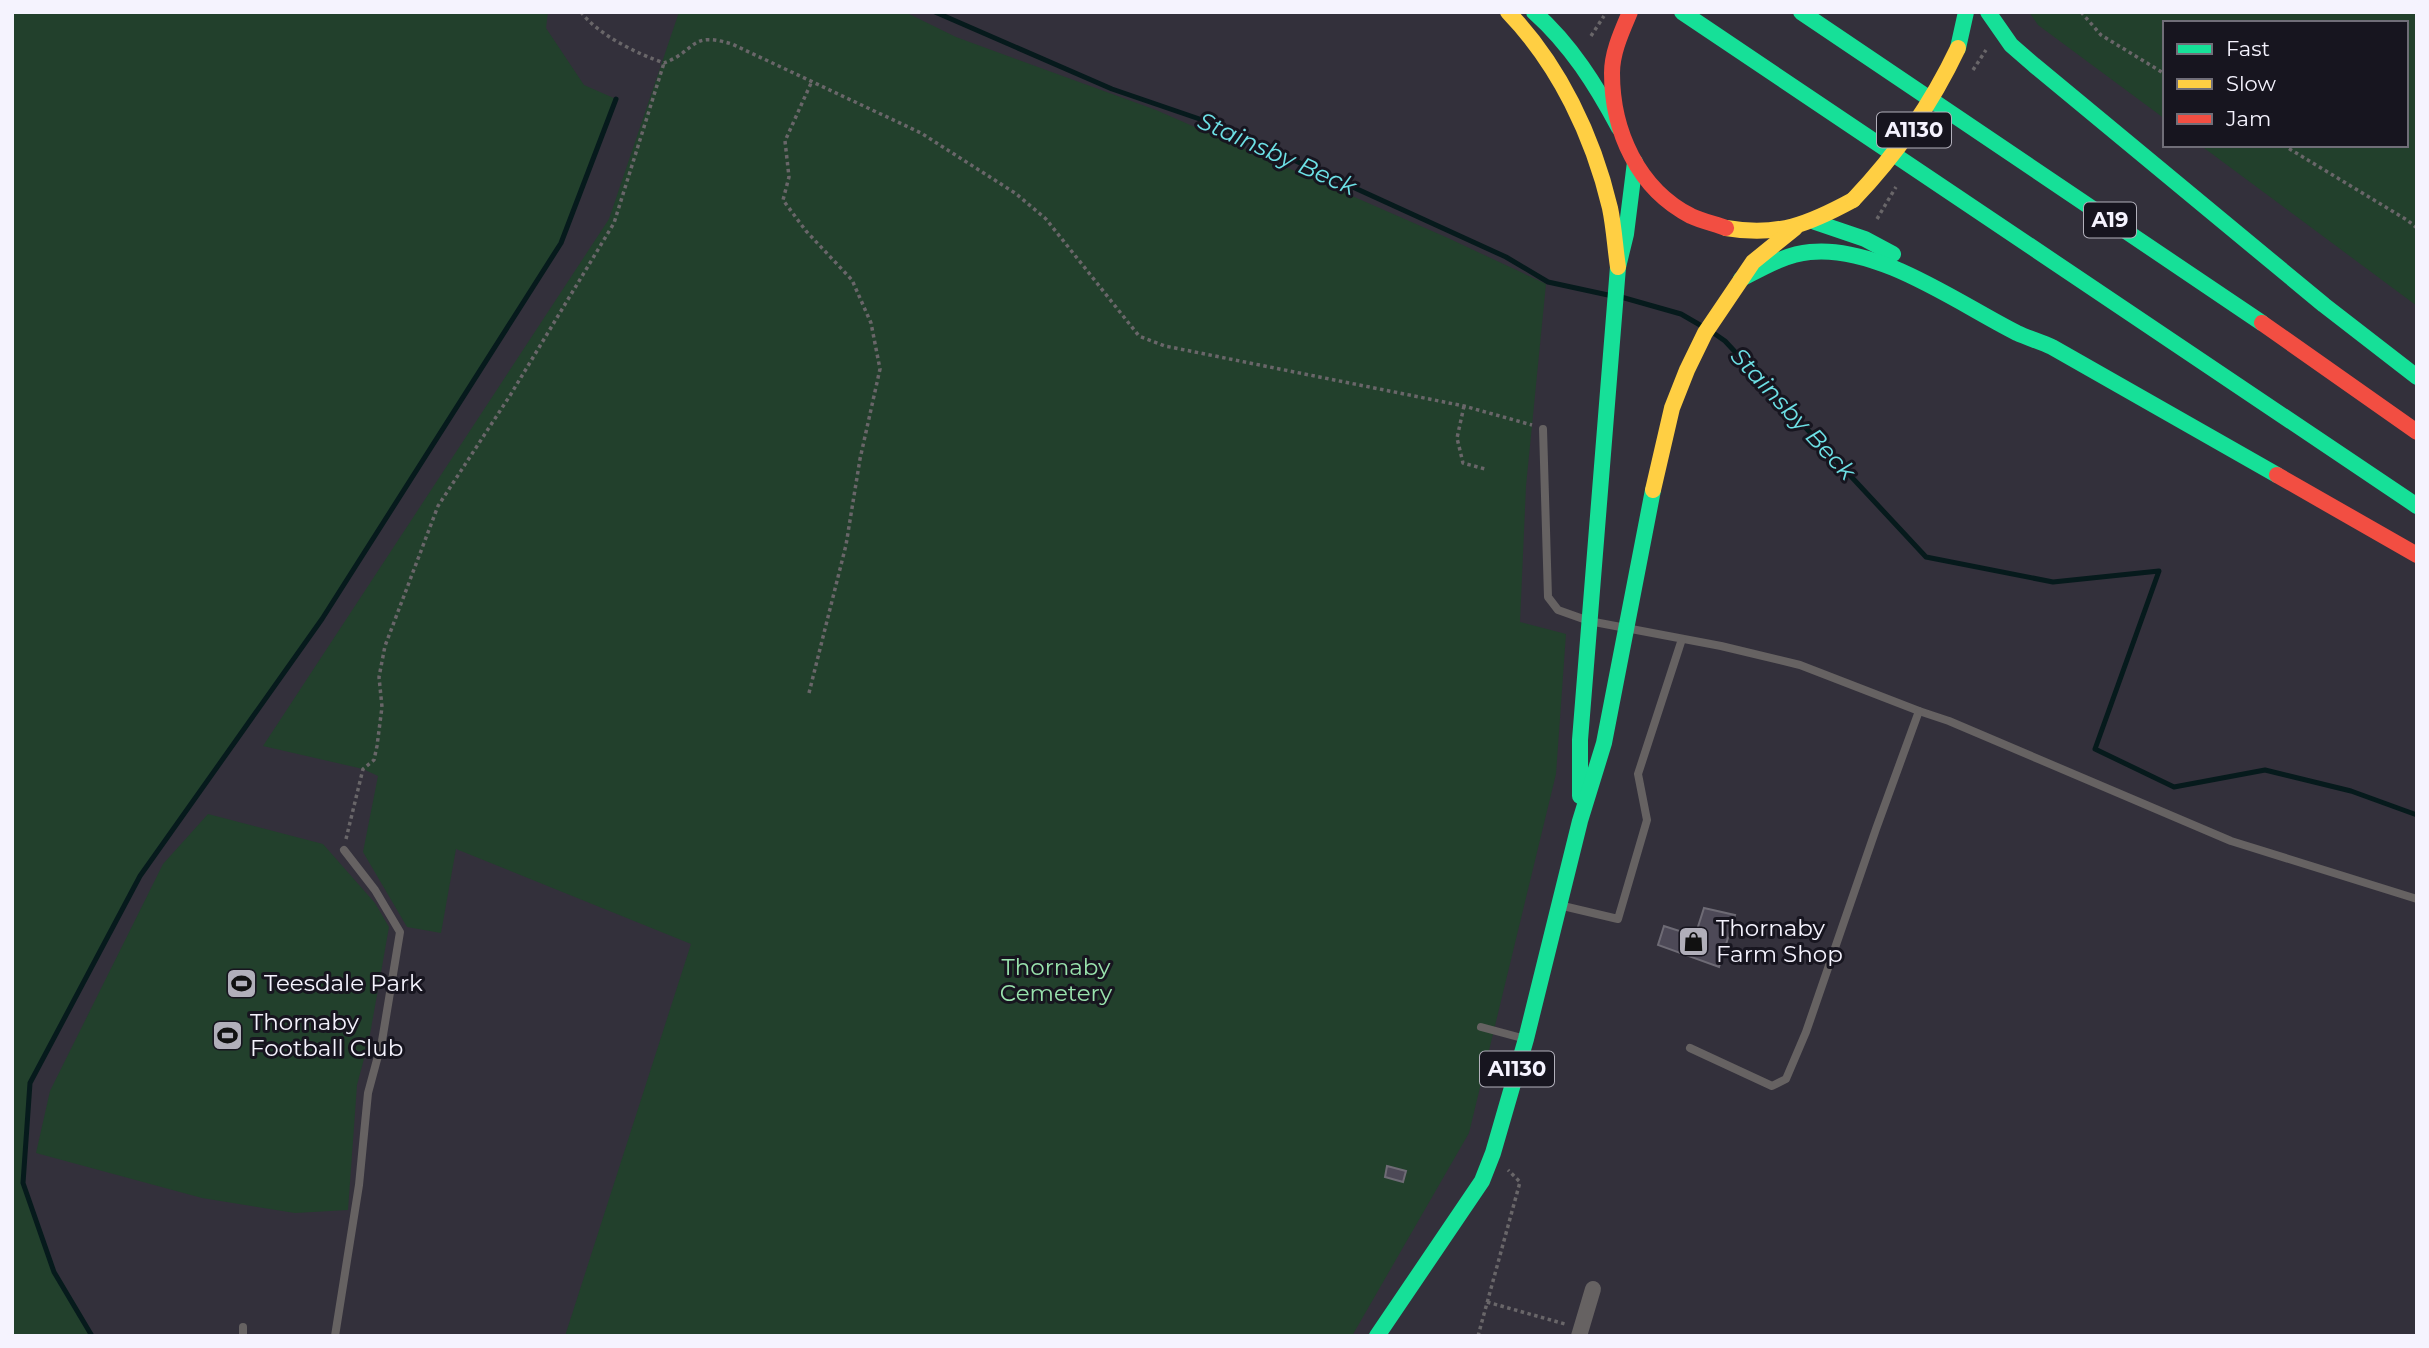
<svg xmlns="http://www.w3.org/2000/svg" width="2429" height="1348" font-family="Montserrat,sans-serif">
<rect width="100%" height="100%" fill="#33303b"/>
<g fill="#22402c">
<path d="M 12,12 L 548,12 L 546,28 L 584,85 L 616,99 L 561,243 L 322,619 L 140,876 L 30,1083 L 23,1183 L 54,1272 L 92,1336 L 12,1336 Z"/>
<path d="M 679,12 L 905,12 L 956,37 L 1156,110 L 1448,238 L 1546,284 L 1526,486 L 1520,622 L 1566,634 L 1556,774 L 1469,1133 L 1352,1336 L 565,1336 L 691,944 L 456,849 L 441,933 L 407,927 L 363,852 L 378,776 L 363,769 L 263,746 L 609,219 Z"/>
<path d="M 2029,12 L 2417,12 L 2417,306 L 2200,145 L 2406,145 L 2406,23 L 2165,23 L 2165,119 L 2038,25 Z"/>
<path d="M 208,814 L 323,844 L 375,903 L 389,927 L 369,1040 L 357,1085 L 348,1210 L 295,1213 L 202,1198 L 36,1153 L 50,1091 L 163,864 Z"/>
</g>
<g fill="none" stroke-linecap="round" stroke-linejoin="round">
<g stroke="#061a1c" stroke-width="5">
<path d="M 935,12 L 1112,89 L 1217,125 L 1506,257 L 1548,282 L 1608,295"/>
<path d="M 1621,297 L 1681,314 L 1700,325"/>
<path d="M 1712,332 L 1725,341 L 1926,557 L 2053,582 L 2159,571 L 2095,749 L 2174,787 L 2265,770 L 2351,791 L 2417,815"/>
<path d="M 92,1336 L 54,1272 L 23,1183 L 30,1083 L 140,876 L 322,619 L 561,243 L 616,99"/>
</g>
</g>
<g fill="#4d4957" stroke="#6e6b75" stroke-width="2">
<path d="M 1704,908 L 1735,915 L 1719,967 L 1658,945 L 1664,926 L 1695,936 Z"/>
<path d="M 1387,1166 L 1406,1171 L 1403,1182 L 1385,1177 Z"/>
</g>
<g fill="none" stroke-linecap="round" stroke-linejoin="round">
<g stroke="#696669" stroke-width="3.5" stroke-dasharray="3.5 3.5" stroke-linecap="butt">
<path d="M 581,12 C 598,35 638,54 664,63 C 698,50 689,31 732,44 L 921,133 L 1015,193 L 1046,219 L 1139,336 L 1165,346 L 1464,406 L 1532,425"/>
<path d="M 2081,12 L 2101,35 L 2165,74"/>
<path d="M 1591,36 L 1604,16"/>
<path d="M 1973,70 L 1986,50"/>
<path d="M 2283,145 L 2407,220 L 2417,228"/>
<path d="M 1877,219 L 1896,187"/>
<path d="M 1464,406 L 1457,438 L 1463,463 L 1485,469"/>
<path d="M 809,693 L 846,545 L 860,459 L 880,369 L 871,323 L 852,280 L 806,231 L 783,200 L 789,177 L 785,141 L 812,81"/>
<path d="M 346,839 L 363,769 L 374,760 L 377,746 L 382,707 L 379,677 L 385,646 L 438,506 L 511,394 L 614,223 L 664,63"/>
<path d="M 1487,1302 L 1565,1324"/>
<path d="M 1478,1336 L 1520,1182 L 1508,1170"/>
</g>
<g stroke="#666262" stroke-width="8">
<path d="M 1543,429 L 1548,597 L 1558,610 L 1589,621 L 1721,646 L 1800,665 L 1919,711 L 1949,721 L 2231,841 L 2417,899"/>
<path d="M 1563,906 L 1618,919 L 1647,820 L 1638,774 L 1682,639"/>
<path d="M 1481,1027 L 1522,1038"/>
<path d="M 1690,1048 L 1772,1086 L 1786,1079 L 1806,1032 L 1876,829 L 1919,711"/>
<path d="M 243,1336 L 243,1327"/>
<path d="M 335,1336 L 359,1185 L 368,1093 L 382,1041 L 400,932 L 375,890 L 344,850"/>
</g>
<path stroke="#666262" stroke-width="16" d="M 1579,1336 L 1593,1289"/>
<g stroke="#16e098" stroke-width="16">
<path d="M 1534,12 C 1571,45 1596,85 1619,128"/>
<path d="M 1682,12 L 2417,506"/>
<path d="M 1801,12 L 2262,323"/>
<path d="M 1988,12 L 2011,45 L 2034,65 L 2324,305 L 2417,377"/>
<path d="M 1958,48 L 1966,12"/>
<path d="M 1815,222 L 1865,239 L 1893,254"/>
<path d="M 1741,279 C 1762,268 1786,254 1810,252 C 1879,245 1959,304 2017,333 C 2028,338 2041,342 2052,347 L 2277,475"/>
<path d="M 1580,796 L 1580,740 L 1618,267 L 1626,234 L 1635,162"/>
<path d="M 1377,1336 L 1482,1181 L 1493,1153 L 1526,1039 L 1580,821 L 1604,743 L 1653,490"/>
</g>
<g stroke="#ffcf43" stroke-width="16">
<path d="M 1508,12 C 1559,65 1593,136 1610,208 C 1614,227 1615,247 1618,267"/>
<path d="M 1726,228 C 1778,237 1809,224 1853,200"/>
<path d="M 1653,490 L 1672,408 L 1687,370 L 1705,333 L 1753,262 L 1795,228"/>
</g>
<g stroke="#f24e42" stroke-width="16">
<path d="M 1630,12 C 1622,31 1612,52 1612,73 C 1612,131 1638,189 1691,216 C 1702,221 1715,224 1726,228"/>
<path d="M 2262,323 L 2417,432"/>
<path d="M 2277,475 L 2417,555"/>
</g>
<path stroke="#ffcf43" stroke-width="16" d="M 1853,200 C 1897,154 1931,105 1958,48"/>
</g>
<defs>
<symbol id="shop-square" viewBox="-11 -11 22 22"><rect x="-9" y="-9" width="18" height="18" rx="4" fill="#b1afba" stroke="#17151f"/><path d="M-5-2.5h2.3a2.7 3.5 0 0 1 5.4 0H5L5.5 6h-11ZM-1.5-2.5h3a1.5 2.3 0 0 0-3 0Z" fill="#111"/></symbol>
<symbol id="stadium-square" viewBox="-11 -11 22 22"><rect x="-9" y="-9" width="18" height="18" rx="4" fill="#b1afba" stroke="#17151f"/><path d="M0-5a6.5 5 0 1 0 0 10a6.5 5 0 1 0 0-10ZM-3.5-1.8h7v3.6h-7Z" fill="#111"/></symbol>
</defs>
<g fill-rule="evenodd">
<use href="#shop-square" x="1676" y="924" width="35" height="35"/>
<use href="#stadium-square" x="224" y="966" width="35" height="35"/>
<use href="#stadium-square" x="210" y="1018" width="35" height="35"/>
</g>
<g text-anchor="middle" stroke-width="6" stroke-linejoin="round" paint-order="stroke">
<g fill="#17151f" stroke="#b2b0bb" stroke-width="2">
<rect x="1877" y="112.5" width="74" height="35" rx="5"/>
<rect x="2084" y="202.5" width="52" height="35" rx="5"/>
<rect x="1480" y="1051.5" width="74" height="35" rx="5"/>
</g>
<g font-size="21" font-weight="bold" fill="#f5f3fe">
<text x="1914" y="137">A1130</text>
<text x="2110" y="227">A19</text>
<text x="1517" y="1076">A1130</text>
</g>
<g font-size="23" fill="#f5f3fe" stroke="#17151f" text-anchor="start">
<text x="1716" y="936">Thornaby<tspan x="1716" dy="26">Farm Shop</tspan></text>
<text x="264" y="991">Teesdale Park</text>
<text x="250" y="1030">Thornaby<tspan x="250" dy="26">Football Club</tspan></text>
</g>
<g font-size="23" fill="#99e3ad" stroke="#17151f">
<text x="1056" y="975">Thornaby<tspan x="1056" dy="26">Cemetery</tspan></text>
</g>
<g font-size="24" font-style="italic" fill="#6de1e6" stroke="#17151f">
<text transform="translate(1277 154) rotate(24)" y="8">Stainsby Beck</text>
<text transform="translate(1793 414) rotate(47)" y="8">Stainsby Beck</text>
</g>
</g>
<rect width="2429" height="1348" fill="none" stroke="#f5f3fe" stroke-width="28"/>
<rect x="2163" y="21" width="245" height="126" fill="#17151f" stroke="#706e78" stroke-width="2"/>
<rect x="2177" y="44" width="35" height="10" fill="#16e098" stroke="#706e78" stroke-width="2"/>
<text x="2226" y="56" font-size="21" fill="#f5f3fe">Fast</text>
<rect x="2177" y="79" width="35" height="10" fill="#ffcf43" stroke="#706e78" stroke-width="2"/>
<text x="2226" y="91" font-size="21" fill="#f5f3fe">Slow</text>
<rect x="2177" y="114" width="35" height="10" fill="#f24e42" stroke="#706e78" stroke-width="2"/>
<text x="2226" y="126" font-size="21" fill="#f5f3fe">Jam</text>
</svg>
